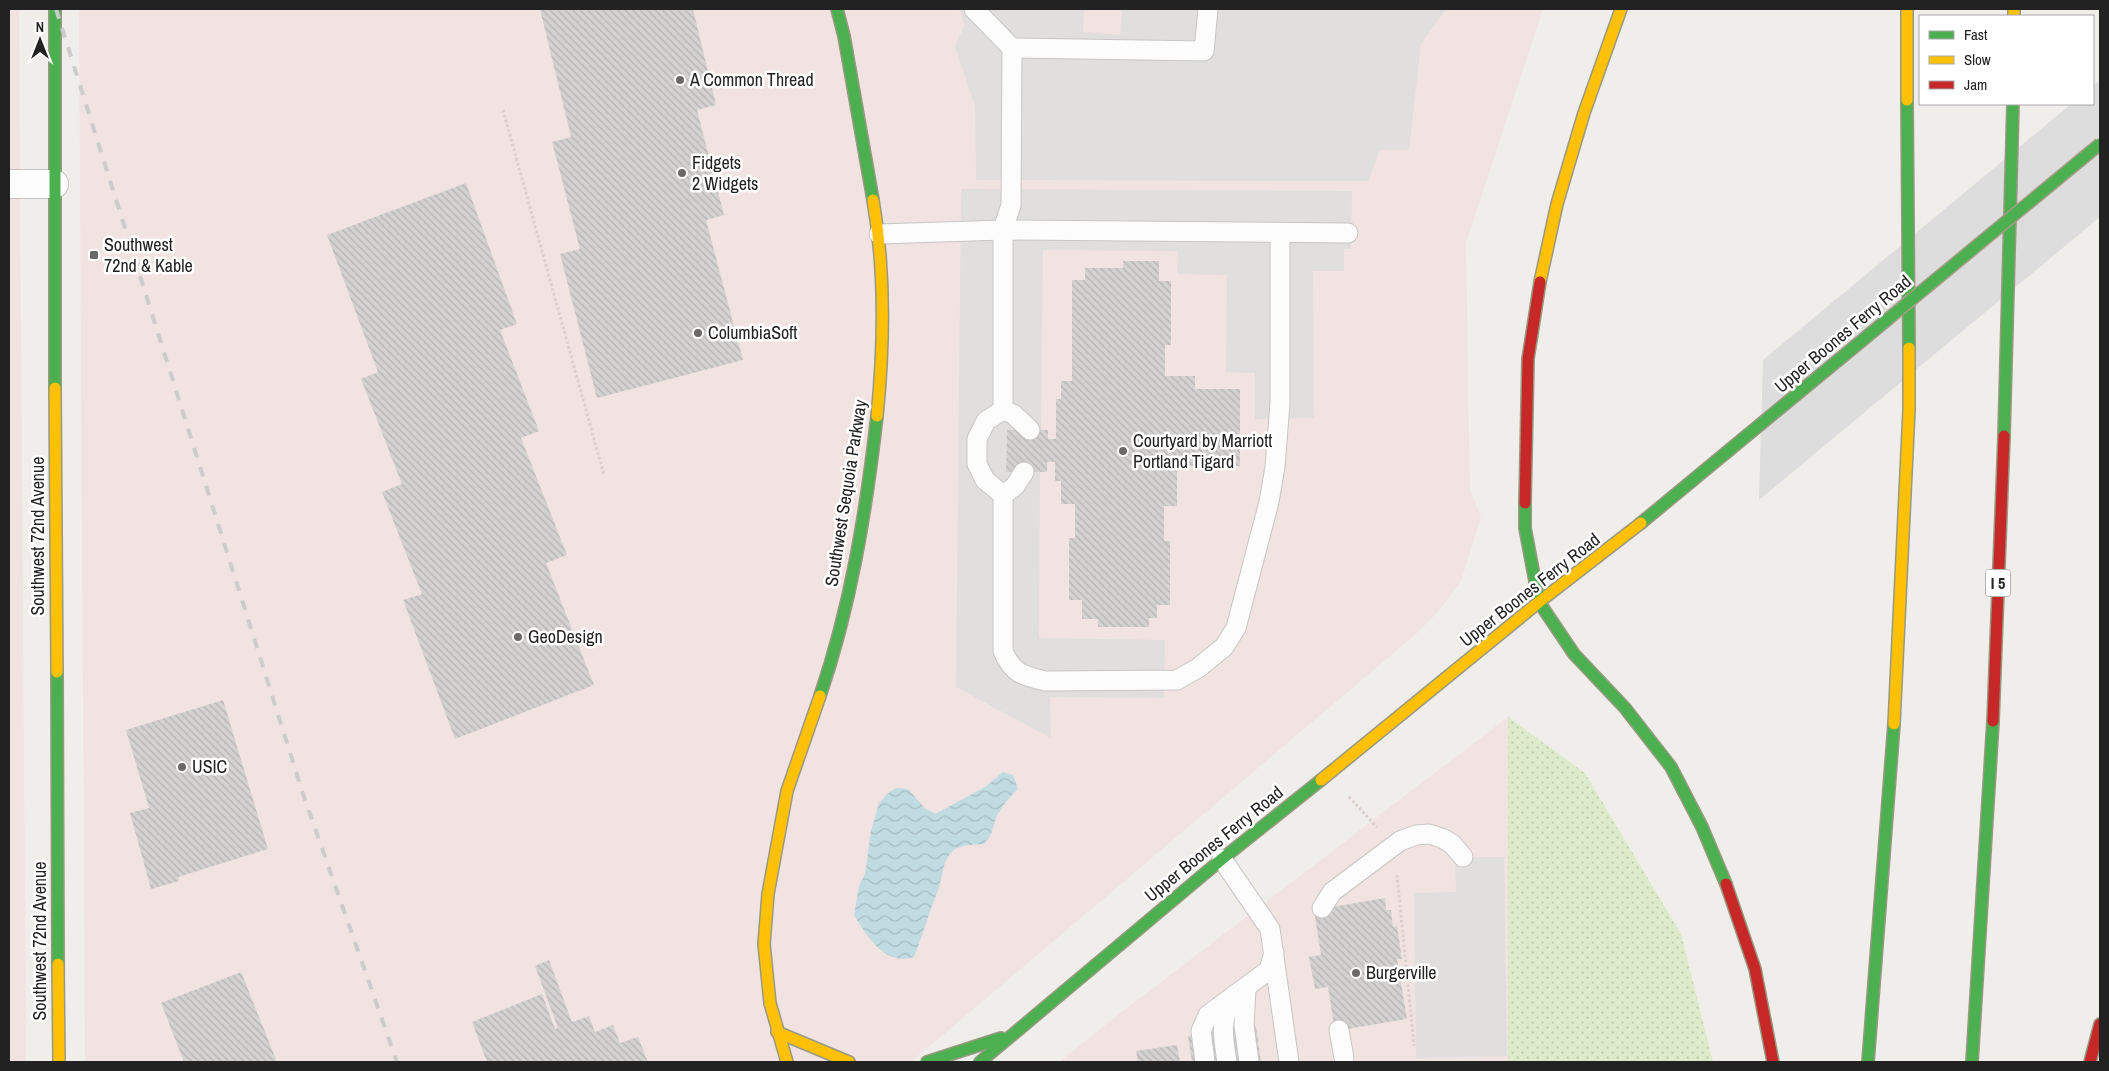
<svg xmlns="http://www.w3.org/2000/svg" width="2109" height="1071" font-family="'Archivo Narrow',sans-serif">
<defs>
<pattern id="grass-dots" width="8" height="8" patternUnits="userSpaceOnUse" patternTransform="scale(1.25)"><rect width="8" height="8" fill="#ddebcb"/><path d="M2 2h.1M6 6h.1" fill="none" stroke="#bdc9ae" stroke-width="1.8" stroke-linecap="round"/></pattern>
<pattern id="water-waves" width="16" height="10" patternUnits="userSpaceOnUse" patternTransform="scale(1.25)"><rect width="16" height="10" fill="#c0dbe1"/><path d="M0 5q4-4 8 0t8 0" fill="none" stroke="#a5bcc1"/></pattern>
<pattern id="building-back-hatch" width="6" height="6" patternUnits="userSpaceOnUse" patternTransform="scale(1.25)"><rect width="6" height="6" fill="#d4d2d0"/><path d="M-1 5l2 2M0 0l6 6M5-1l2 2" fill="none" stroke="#b6b4b2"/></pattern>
</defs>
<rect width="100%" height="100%" fill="#f0eeeb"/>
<g fill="#f1e3e1">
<path d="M 9,9 L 19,9 L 26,1062 L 9,1062 Z"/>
<path d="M 79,9 L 1543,9 L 1466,243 L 1470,490 L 1481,517 L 1461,581 L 1439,611 L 1415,635 L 911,1062 L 85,1062 Z"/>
<path d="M 1508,717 L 1508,1062 L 1059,1062 L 1119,1014 Z"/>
</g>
<path fill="url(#grass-dots)" d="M 1508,717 L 1585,773 L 1681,934 L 1713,1062 L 1508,1062 Z"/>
<g fill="#e0dfde">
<path d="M 959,9 L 1084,10 L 1083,32 L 1120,35 L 1122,9 L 1446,9 L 1421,44 L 1409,150 L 1380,150 L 1368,181 L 976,180 L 975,106 L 955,46 L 965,25 Z"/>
<path d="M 961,189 L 1352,191 L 1351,249 L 1344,249 L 1344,271 L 1313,271 L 1314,418 L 1255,419 L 1255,373 L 1226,372 L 1227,275 L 1177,274 L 1178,251 L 1043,250 L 1041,430 L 1007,431 L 1006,472 L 1040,472 L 1039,638 L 1165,640 L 1164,698 L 1050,697 L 1051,738 L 956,687 Z"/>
<path d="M 1455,857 L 1504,857 L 1507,1056 L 1416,1058 L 1414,893 L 1456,892 Z"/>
</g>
<path fill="url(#water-waves)" d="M 1003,772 L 1013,775 L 1018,789 C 1009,798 1001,806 996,818 C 992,830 993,834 984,844 C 975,845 962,844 954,850 C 942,859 943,877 938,890 C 929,912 923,934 914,957 C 884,966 868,937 854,915 L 859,886 L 865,874 L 871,831 L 879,803 L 887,794 L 896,788 L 908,789 L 925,808 L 935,814 L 985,787 Z"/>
<path fill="#dedddd" d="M 2100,80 L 2100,217 L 1759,500 L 1763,360 L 2071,104 L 2093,104 L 2093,86 Z"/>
<g fill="url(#building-back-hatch)">
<path d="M 540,9 L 693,9 L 716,105 L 697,110 L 724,215 L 706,220 L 743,360 L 597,398 L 560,254 L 580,249 L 552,142 L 571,137 Z"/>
<path d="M 466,183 L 517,324 L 500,330 L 539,431 L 521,438 L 567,555 L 546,563 L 594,685 L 455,739 L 403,600 L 422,594 L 382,492 L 402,484 L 361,379 L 378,372 L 327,235 Z"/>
<path d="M 1123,261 L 1159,261 L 1159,281 L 1171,281 L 1171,345 L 1165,345 L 1165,376 L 1195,376 L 1195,389 L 1240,389 L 1240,466 L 1177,466 L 1177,506 L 1164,506 L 1164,541 L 1170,541 L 1170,605 L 1157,605 L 1157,618 L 1149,618 L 1149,627 L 1098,627 L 1098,619 L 1082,619 L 1082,600 L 1069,600 L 1069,538 L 1075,538 L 1075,504 L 1061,504 L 1061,481 L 1055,481 L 1055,462 L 1047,462 L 1047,472 L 1006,472 L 1007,430 L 1048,430 L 1048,439 L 1056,439 L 1056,399 L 1061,399 L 1061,381 L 1072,381 L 1072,280 L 1085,280 L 1085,268 L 1123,268 Z"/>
<path d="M 223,700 L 268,849 L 178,877 L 179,881 L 151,889 L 130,813 L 149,808 L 126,730 Z"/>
<path d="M 1385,898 L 1386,910 L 1391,910 L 1393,927 L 1397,926 L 1402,959 L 1397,959 L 1407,1019 L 1335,1031 L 1328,987 L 1315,989 L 1309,957 L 1321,955 L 1314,910 Z"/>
<path d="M 549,960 L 572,1022 L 589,1016 L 595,1032 L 613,1025 L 620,1043 L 638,1037 L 648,1062 L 487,1062 L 472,1022 L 542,994 L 555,1029 L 558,1028 L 535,966 Z"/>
<path d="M 241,972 L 277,1062 L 184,1062 L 161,1003 Z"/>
<path d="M 1256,1026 L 1261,1062 L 1192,1062 L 1188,1036 Z"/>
<path d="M 1177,1045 L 1180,1062 L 1138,1062 L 1136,1051 Z"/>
</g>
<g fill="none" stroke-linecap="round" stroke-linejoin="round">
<defs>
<g id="lane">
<path d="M 974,9 L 1012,48 L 1011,205 L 1003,230 L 1003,410"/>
<path d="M 1012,48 L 1204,51 L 1208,9"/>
<path d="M 879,234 L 1003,230 L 1348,233"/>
<path d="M 1003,410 L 986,421 L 977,439 L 977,464 L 985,480 L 1003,495"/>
<path d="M 1003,410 L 1013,414 L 1030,430"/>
<path d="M 1003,495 L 1003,651 C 1012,673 1023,676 1045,681 L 1177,680 L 1198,668 L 1224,647 L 1236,628 L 1269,502 L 1275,467 L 1280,403 L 1280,233"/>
<path d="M 1003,495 L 1015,486 L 1024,472"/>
<path d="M 1222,859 L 1270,929 L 1289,1062"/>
<path d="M 1322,908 L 1332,892 L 1400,841 L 1416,835 L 1429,834 L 1442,838 L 1452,844 L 1463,857"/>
<path d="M 1246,989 L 1244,1025 L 1249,1062"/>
<path d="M 1339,1030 L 1344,1058"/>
<path d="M 1205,1062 L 1201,1031 L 1208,1015 L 1269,970 L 1274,953"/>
<path d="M 1227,1062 C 1223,1035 1220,1024 1231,998"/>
</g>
<path id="street" d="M 9,184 L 54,184"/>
<g id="fast">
<path d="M 55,9 L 55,388"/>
<path d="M 837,9 L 844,36 L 873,200"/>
<path d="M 1907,100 L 1909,348"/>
<path d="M 2004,436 L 2013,104"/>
<path d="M 1525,503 L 1525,528 L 1539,602 L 1574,654 L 1625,708 L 1671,767 L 1702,827 L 1726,884"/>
<path d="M 1641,523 L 1888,319"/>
<path d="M 57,672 L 58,964"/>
<path d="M 820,696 C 851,605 866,512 877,416"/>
<path d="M 927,1062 L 1001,1038"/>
<path d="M 980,1062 L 1222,859 L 1321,780"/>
<path d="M 1868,1062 L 1894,724"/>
<path d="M 1972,1062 L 1993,721"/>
</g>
<g id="slow">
<path d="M 1907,9 L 1907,100"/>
<path d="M 2014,9 L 2014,16"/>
<path d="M 873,200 C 885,268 884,347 877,416"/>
<path d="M 1540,282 L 1557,204 L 1584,113 L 1621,9"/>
<path d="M 55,388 L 57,672"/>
<path d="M 1894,724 L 1909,410 L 1909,348"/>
<path d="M 1321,780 L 1539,602 L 1641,523"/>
<path d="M 58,964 L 59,1062"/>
<path d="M 777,1032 L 849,1062"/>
<path d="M 787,1062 L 770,1003 L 764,944 L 768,894 L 787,791 L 820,696"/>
</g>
<g id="jam">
<path d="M 1525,503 L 1528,359 L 1540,282"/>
<path d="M 1993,721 L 2004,436"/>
<path d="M 1726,884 L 1755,969 L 1773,1062"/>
<path d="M 2090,1062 L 2100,1024"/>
</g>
</defs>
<use href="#lane" stroke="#c7c6c5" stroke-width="21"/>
<use href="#street" stroke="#c7c6c5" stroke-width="30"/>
<use href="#fast" stroke="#999982" stroke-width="14"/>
<use href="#slow" stroke="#999982" stroke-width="14"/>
<use href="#jam" stroke="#999982" stroke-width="14"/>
<g stroke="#dbcecd" stroke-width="3" stroke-dasharray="2.5 2.5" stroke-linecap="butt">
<path d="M 503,110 L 604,475"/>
<path d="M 1349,797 L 1377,827"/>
<path d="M 1397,875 L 1414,1046"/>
</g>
<use href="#lane" stroke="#fdfcfc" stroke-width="19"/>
<use href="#street" stroke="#fdfcfc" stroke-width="28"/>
<use href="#fast" stroke="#4caf50" stroke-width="11"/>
<use href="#slow" stroke="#ffc107" stroke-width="11"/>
<use href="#jam" stroke="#c62828" stroke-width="11"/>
<path stroke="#ccc" stroke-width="4" stroke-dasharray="10 10" stroke-linecap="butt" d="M 56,9 L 303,794 L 397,1062"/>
<defs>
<path id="fast-bridge" d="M 1888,319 L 2100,144"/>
</defs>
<use href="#fast-bridge" stroke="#a69c87" stroke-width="14" stroke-linecap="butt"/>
<use href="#fast-bridge" stroke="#4caf50" stroke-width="11"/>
</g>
<g fill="#6a6968" stroke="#fff" stroke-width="2">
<circle cx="680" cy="80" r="5"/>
<circle cx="682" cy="173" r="5"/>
<rect x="89" y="250" width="10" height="10" rx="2.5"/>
<circle cx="698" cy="333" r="5"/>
<circle cx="1123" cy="451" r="5"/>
<circle cx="518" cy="637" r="5"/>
<circle cx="182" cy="767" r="5"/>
<circle cx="1356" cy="973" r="5"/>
</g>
<g text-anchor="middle" stroke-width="5" stroke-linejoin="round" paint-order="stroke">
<rect fill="#fff" stroke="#646464" stroke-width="1" x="1985.5" y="569.5" width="25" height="27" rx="4"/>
<g font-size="16" font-weight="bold" fill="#222">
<text x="1998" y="589">I 5</text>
</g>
<g font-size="18" fill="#222" stroke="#fff" text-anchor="start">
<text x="690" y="86">A Common Thread</text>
<text x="692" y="169">Fidgets<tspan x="692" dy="21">2 Widgets</tspan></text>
<text x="104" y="251">Southwest<tspan x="104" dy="21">72nd &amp; Kable</tspan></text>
<text x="708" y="339">ColumbiaSoft</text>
<text x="1133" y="447">Courtyard by Marriott<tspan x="1133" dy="21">Portland Tigard</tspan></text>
<text x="528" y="643">GeoDesign</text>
<text x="192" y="773">USIC</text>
<text x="1366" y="979">Burgerville</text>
</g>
<g font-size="18" fill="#222" stroke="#fff">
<text transform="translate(1843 334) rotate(-40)" y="6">Upper Boones Ferry Road</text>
<text transform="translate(846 493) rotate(-81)" y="6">Southwest Sequoia Parkway</text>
<text transform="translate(38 536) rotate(-90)" y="6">Southwest 72nd Avenue</text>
<text transform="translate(1530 590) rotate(-38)" y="6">Upper Boones Ferry Road</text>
<text transform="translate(1214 844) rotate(-39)" y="6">Upper Boones Ferry Road</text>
<text transform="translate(40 941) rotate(-90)" y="6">Southwest 72nd Avenue</text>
</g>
</g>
<rect width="2109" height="1071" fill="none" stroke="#222222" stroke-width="20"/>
<rect x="1919" y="15" width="175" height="90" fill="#ffffff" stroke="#a7a7a7"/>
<rect x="1929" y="31" width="25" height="8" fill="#4caf50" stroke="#a7a7a7"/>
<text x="1964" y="40" font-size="15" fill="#222222">Fast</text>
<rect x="1929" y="56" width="25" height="8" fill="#ffc107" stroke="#a7a7a7"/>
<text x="1964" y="65" font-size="15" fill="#222222">Slow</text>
<rect x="1929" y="81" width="25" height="8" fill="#c62828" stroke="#a7a7a7"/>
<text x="1964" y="90" font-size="15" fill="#222222">Jam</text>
<g transform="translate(40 40)" stroke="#ffffff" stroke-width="4" paint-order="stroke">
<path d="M0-4L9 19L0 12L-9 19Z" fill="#222222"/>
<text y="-8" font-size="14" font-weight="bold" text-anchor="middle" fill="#222222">N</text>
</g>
</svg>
